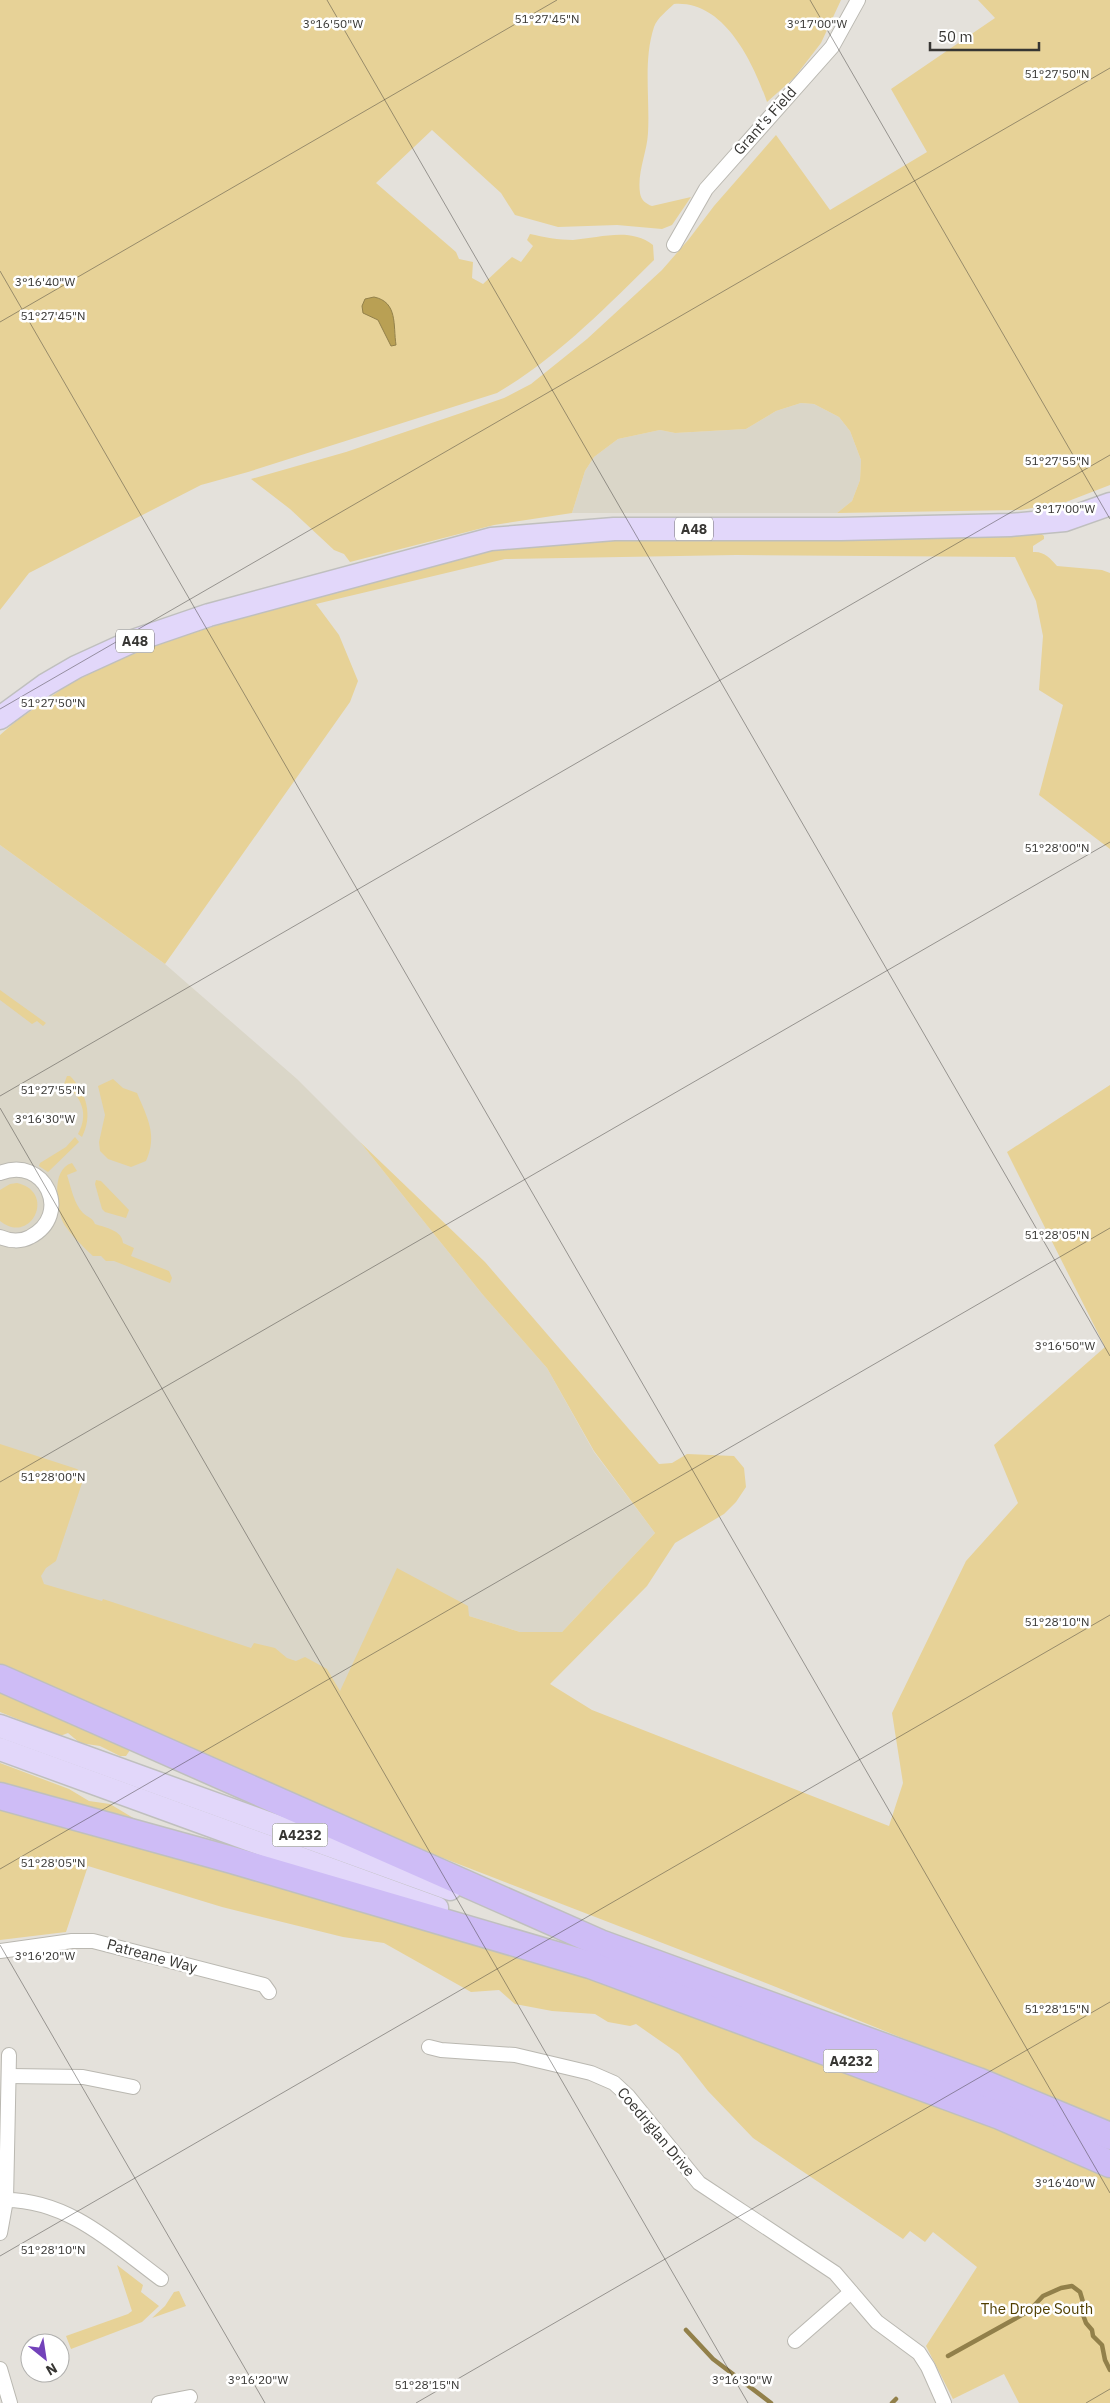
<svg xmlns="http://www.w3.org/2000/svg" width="1110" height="2403" font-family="'IBM Plex Sans',sans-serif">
<rect width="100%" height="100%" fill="#e4e1db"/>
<g fill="#dad6c8">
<path d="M 801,403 L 814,404 L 839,417 L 850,431 L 861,460 L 860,480 L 852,501 L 837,513 L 572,513 L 585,471 L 594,457 L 618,439 L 660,430 L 675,433 L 746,429 L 776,411 Z"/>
<path d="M 0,845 L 165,964 L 297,1079 L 360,1142 L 483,1295 L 547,1368 L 594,1452 L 655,1533 L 562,1632 L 520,1632 L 469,1616 L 340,1691 L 0,1604 Z"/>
</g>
<g fill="#e7d297">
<path d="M 0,0 L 841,0 L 821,43 L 794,78 L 767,102 C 753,62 724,0 674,4 C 668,10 657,18 654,27 C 643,61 650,97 648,133 C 647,153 637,172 640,193 C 641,200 646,204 652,206 L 691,197 L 672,225 L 662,229 L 617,225 L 558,227 L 515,215 L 501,193 L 432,130 L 376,183 L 456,252 L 459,259 L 473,262 L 472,278 L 483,284 L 512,257 L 521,262 L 533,246 L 527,240 L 530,234 C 543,237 559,240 573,240 C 600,238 630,227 653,245 L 654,260 C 605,308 557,358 497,393 L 248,472 L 201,485 L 29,573 L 0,610 Z"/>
<path d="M 978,0 L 1110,0 L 1110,485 L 1066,502 L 1021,510 L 837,513 L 852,501 L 860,480 L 861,460 L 850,431 L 839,417 L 814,404 L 801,403 L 776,411 L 746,429 L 675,433 L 660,430 L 618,439 L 594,457 L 585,471 L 572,513 L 494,525 L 350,562 L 344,554 L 334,550 L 290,509 L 251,479 L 346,452 L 464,412 L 504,398 L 531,384 L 587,339 L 662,270 L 689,239 L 714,206 L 776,135 L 830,210 L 927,152 L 891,89 L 995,18 Z"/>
<path d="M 1038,531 L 1044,536 L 1044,539 L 1033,546 L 1033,552 C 1044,551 1050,558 1057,566 L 1102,570 L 1110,573 L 1110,849 L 1039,795 L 1063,705 L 1039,690 L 1043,636 L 1036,601 L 1015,557 L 736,555 L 505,559 L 316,604 L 339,635 L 358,681 L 350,702 L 165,964 L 0,845 L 0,735 L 15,722 L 69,684 L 116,661 L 164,642 L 250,615 L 491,548 L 593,538 L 981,537 Z"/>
<path d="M 0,990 L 46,1023 L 43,1026 L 37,1021 L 32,1024 L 0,1000 Z"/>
<path d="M 67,1076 L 70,1076 C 87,1093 93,1116 82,1137 L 78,1134 C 89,1114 82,1097 64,1084 Z"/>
<path d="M 113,1079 L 123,1088 L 137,1093 C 147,1117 158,1135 146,1161 L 131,1167 L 108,1159 L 100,1151 L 99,1142 L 105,1115 L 98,1086 Z"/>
<path d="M 1110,1085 L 1110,2122 L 776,1987 L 381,1834 L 0,1668 L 0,1444 L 77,1469 L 81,1472 L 83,1480 L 56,1561 L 46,1568 L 41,1576 L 44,1584 L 102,1601 L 103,1599 L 251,1648 L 254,1643 L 275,1648 L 287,1658 L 296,1661 L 305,1657 L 327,1669 L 340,1691 L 397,1568 L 468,1606 L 469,1616 L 520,1632 L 562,1632 L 655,1533 L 594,1451 L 547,1368 L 483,1295 L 360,1142 L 485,1262 L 659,1464 L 672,1463 L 687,1454 L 734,1456 L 744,1468 L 746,1487 L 736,1502 L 724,1514 L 675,1543 L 647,1586 L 550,1684 L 592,1710 L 889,1826 L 903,1783 L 892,1713 L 966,1561 L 1018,1503 L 994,1445 L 1105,1347 L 1007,1152 Z"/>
<path d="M 75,1137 L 79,1142 L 48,1172 L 39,1166 L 40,1163 L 66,1147 Z"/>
<path d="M 72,1163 L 77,1171 L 67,1175 C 71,1187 74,1204 83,1213 C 88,1218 92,1217 95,1224 C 106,1228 122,1230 123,1243 L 134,1248 L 131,1256 L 169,1271 L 172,1278 L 170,1283 L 114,1261 L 106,1261 L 101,1256 L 93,1256 C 86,1250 65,1229 62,1220 C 57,1205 51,1169 72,1163 Z"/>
<path d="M 96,1180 L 101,1181 L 129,1210 L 126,1218 L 105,1212 L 102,1209 L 95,1184 Z"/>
<path d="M 17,1183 C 57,1192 31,1246 0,1221 L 0,1190 L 10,1184 Z"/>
<path d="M 0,1688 L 125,1744 L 130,1750 L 126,1756 L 120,1756 L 100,1746 L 80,1743 L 68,1733 L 60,1736 L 0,1712 Z"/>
<path d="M 0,1763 L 69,1789 L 89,1801 L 110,1804 L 135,1819 L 132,1822 L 0,1788 Z"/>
<path d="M 0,1806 C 179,1857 359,1908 537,1963 C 731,2023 922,2097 1110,2176 L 1110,2403 L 1019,2403 L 1004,2374 L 953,2399 L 926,2346 L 977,2267 L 933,2232 L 925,2242 L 910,2231 L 903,2239 L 753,2138 L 708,2091 L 679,2054 L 636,2024 L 630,2026 L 608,2022 L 595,2014 L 552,2011 L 515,2004 L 499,1990 L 471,1992 L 384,1943 L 343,1937 L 222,1907 L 88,1866 L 66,1932 L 0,1940 Z"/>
<path d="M 117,2265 L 143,2285 L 141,2292 L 159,2306 L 142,2322 L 71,2349 L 66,2336 L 128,2314 L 132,2311 Z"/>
<path d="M 179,2291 L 186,2306 L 152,2318 L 165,2306 L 174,2292 Z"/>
</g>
<path fill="#b9a054" stroke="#92804a" d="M 374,297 C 398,302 393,325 396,345 L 391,346 L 378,320 L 363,313 L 362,306 L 365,299 Z"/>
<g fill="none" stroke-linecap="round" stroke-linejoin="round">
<g stroke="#92804a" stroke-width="4.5">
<path d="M 686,2330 L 713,2359 L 771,2403"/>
<path d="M 948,2356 L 1029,2311 L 1043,2296 L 1061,2288 L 1072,2286 L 1080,2292 L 1083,2302 L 1082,2312 L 1086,2323 L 1092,2330 L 1093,2336 L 1102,2345 L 1105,2360 L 1110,2370"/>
<path d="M 892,2403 L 896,2399"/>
</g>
<defs>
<g id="street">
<path d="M 674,245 L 706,189 L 832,47 L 858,0"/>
<path d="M 0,1173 C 45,1155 73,1215 30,1237 C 21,1242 9,1241 0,1237"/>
<path d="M 0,1951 L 72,1941 L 93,1941 L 264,1985 L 269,1992"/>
<path d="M 429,2047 L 441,2050 L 515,2055 L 591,2073 L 614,2083 L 628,2096 L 699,2183 L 835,2273 L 877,2322 L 919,2353 L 928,2367 L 944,2403"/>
<path d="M 9,2076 L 83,2077 L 133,2087"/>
<path d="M 6,2200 C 68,2200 114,2244 161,2279"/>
<path d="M 0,2233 L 6,2200 L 9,2055"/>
<path d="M 795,2341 L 851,2292"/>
<path d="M 0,2369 L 10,2403"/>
<path d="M 159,2403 L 190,2397"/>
</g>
<g id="primary">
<path d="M 0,718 L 45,685 L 76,667 L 133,641 L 209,615 L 491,539 L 614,529 L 841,529 L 1010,525 L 1065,520 L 1110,504"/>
<path d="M 0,1726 L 450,1889"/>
<path d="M 0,1749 L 437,1908"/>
</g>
<g id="highway">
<path d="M 0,1678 L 600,1943 L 978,2081 L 1110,2136"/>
<path d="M 0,1796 L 232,1860 L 590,1965 L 1000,2116 L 1110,2164"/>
</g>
</defs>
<use href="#street" stroke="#bab8b1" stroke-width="16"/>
<use href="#primary" stroke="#bfbfbe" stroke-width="25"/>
<use href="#highway" stroke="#bfbfbe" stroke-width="29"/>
<use href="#street" stroke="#fff" stroke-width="14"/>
<use href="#primary" stroke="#e2d7fa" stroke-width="22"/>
<use href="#highway" stroke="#cebcf6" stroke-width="26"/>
</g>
<path fill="none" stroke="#373633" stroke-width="1" stroke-opacity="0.45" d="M 327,0 L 1110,1356M 810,0 L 1110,519M 0,271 L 1110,2193M 0,322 L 557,0M 0,709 L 1110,68M 0,1096 L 1110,455M 0,1108 L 748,2403M 0,1482 L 1110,842M 0,1869 L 1110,1228M 0,1945 L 265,2403M 0,2256 L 1110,1615M 416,2403 L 1110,2002M 1086,2403 L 1110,2389"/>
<g text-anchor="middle" stroke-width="5" stroke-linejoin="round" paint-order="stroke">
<g fill="#fff" stroke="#737270" stroke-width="1">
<rect x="675" y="517.5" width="38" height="23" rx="4"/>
<rect x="116" y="629.5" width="38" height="23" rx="4"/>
<rect x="272.5" y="1823.5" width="55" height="23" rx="4"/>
<rect x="823.5" y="2049.5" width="55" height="23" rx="4"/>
</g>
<g font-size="14" font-weight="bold" fill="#373633">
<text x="694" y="534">A48</text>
<text x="135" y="646">A48</text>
<text x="300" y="1840">A4232</text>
<text x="851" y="2066">A4232</text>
</g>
<g font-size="15" fill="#373633" stroke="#fff">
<text transform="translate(765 121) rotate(-48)" y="5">Grant's Field</text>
<text transform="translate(152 1956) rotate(15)" y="5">Patreane Way</text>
<text transform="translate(656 2132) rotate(50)" y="5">Coedriglan Drive</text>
</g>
<g font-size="15" fill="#513f00" stroke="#fff">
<text x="1037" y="2314">The Drope South</text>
</g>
</g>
<g font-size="12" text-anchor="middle" fill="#373633" stroke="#fff" stroke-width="5" stroke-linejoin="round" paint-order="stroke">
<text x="547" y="23">51°27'45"N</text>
<text x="333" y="28">3°16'50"W</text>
<text x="817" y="28">3°17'00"W</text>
<text x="1057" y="78">51°27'50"N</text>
<text x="45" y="286">3°16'40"W</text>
<text x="53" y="320">51°27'45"N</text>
<text x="1057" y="465">51°27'55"N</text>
<text x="1065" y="513">3°17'00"W</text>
<text x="53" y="707">51°27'50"N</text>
<text x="1057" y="852">51°28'00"N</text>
<text x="53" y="1094">51°27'55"N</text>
<text x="45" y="1123">3°16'30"W</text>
<text x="1057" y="1239">51°28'05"N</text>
<text x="1065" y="1350">3°16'50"W</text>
<text x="53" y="1481">51°28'00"N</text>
<text x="1057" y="1626">51°28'10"N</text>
<text x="53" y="1867">51°28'05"N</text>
<text x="45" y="1960">3°16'20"W</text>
<text x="1057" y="2013">51°28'15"N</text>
<text x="1065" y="2187">3°16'40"W</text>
<text x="53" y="2254">51°28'10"N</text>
<text x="258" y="2384">3°16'20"W</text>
<text x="742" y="2384">3°16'30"W</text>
<text x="427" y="2389">51°28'15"N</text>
</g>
<g transform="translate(45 2358) rotate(150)"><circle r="24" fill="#ffffff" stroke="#afafad"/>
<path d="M0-4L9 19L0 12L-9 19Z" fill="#7342ba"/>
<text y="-8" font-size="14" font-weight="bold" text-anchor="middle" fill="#373633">N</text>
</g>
<path d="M930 42v8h109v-8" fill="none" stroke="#373633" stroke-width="2.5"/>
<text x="938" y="42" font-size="15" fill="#373633" stroke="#ffffff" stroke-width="4" paint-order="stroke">50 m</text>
</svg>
